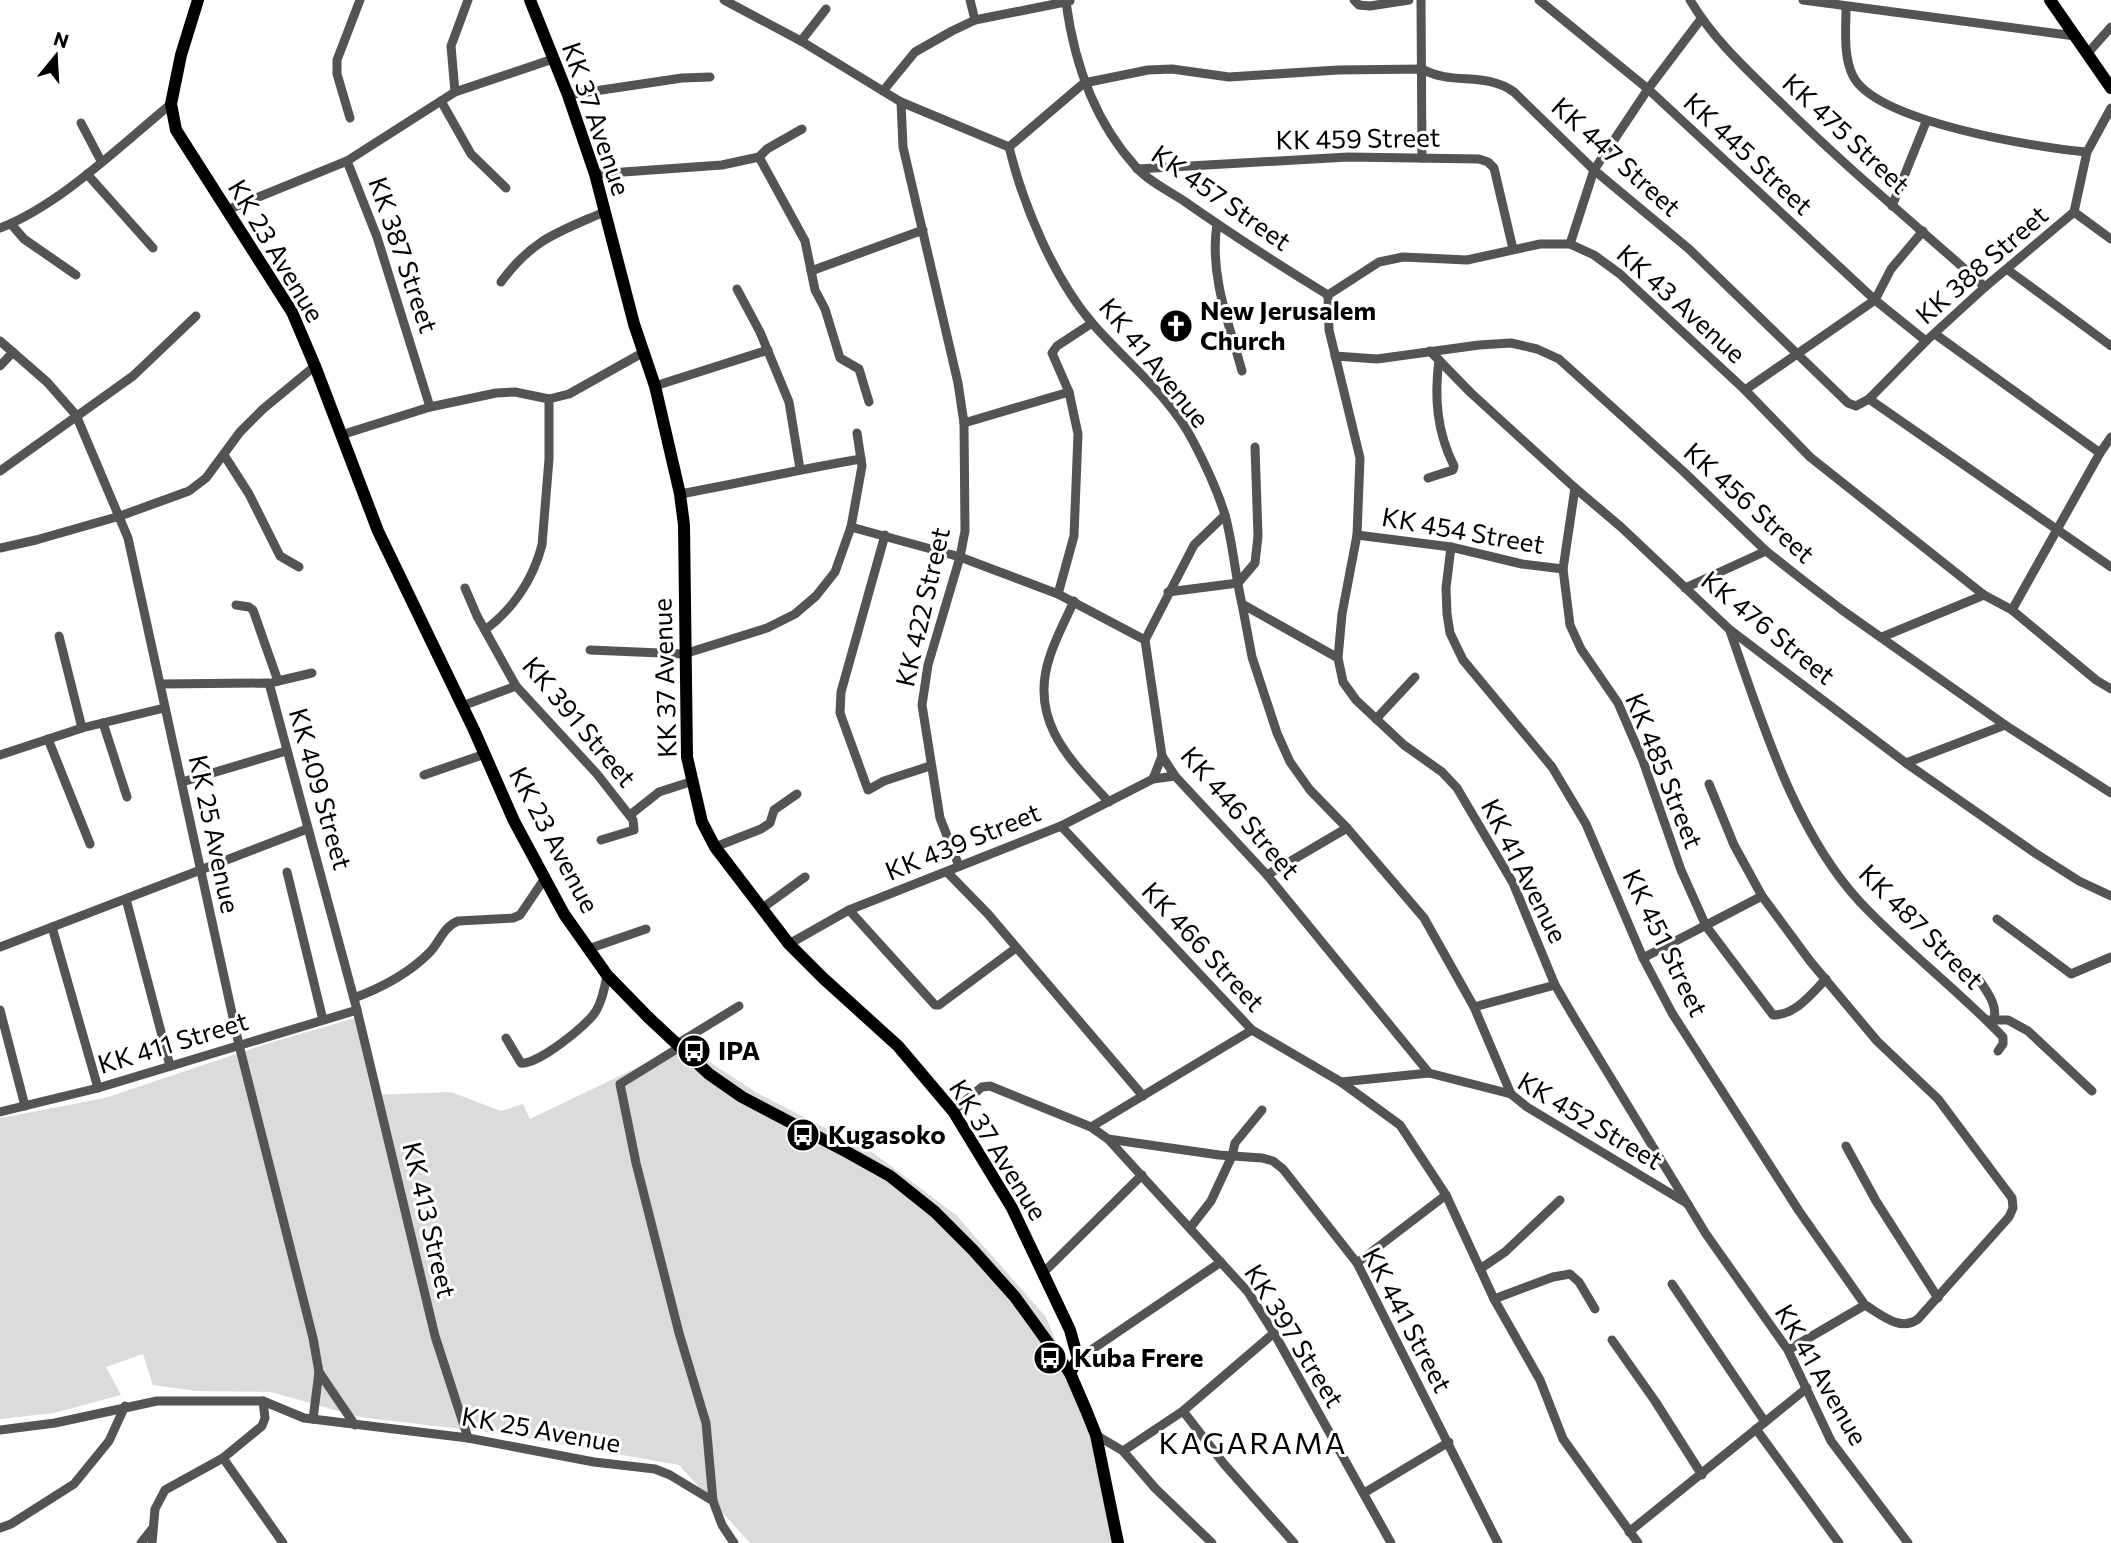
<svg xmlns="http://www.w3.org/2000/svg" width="2111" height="1543" font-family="Commissioner,sans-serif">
<rect width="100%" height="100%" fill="#fff"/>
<path fill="#dbdbdb" d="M 355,1018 L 372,1095 L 451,1092 L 501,1111 L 523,1104 L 530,1119 L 684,1045 L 757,1093 L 872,1152 L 956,1215 L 1046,1317 L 1094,1434 L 1116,1543 L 750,1543 L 679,1465 L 502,1434 L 360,1417 L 271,1392 L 196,1391 L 153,1385 L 143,1354 L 106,1367 L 121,1395 L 54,1413 L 0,1419 L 0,1118 L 105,1098 L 266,1044 Z"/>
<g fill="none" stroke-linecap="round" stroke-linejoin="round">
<g stroke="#545454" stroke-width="9">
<path d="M 724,0 L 801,41 L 901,102 L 1009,147 C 1023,205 1054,279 1093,324 C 1126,362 1170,396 1193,441 C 1204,462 1218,492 1225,515 C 1233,543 1235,575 1242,604 L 1338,658 L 1343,682 L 1356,700 L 1404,745 L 1442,772 L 1457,788 L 1513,883 L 1555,985 L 1575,1019 L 1706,1234 L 1788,1350 L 1831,1441 L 1908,1543"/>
<path d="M 970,0 L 975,20"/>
<path d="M 1354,0 L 1359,5 L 1370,6 L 1409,0"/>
<path d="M 1421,0 L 1422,158"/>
<path d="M 1539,0 L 1648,89 L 1875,300 L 1926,341"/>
<path d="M 1690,0 C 1713,39 1746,69 1778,100 C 1844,166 1916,225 1985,287"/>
<path d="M 1803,0 L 2075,36"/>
<path d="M 1066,2 C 1074,62 1094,121 1136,167 C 1148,181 1169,191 1184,201 C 1231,234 1279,265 1328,295"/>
<path d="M 1846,7 C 1846,29 1843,57 1853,76 C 1876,122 2039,148 2087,152"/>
<path d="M 801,41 L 826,9"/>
<path d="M 2087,54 L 2111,27"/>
<path d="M 883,91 L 915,52 L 952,31 L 975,20 L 1070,1"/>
<path d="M 455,92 L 451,46 L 468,0"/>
<path d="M 568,95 L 682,78 L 710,77"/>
<path d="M 441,101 L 471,154 L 506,188"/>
<path d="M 901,102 L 903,147 L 958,383 L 964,423 L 965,531 L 960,557 L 928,665 L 922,705 L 940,818 L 959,866"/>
<path d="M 350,118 L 337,74 L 337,60 L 360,0"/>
<path d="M 81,123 L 101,161"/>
<path d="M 1009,147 L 1084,83 L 1148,70 L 1172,69 L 1229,77 L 1338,70 L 1422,69 C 1453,86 1485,71 1514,92 L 1594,170 L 1689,249 L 1848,403 L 1856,406 L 1869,399 L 2111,567"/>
<path d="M 759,157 L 767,149 L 802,129"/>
<path d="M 347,161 L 455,92 L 553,59"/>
<path d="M 1137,169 L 1348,157 L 1479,159 L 1488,162 L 1494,168 L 1513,249"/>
<path d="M 87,174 L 153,248"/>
<path d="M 595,174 L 722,165 L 759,157 L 805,241 L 815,290 L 825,309 L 840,358 L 859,369 L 869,402"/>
<path d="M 1892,206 L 1926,122"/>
<path d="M 227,210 L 347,161 L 377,237 L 430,407"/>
<path d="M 2074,212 L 2111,239"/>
<path d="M 11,224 L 24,239 L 76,275"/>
<path d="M 1217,224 C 1209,274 1229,324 1242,371"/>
<path d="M 0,228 C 60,205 121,145 171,104"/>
<path d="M 1570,244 L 1594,170 L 1648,89 L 1701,19"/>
<path d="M 2008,270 L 2111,346"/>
<path d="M 811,271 L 923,230"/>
<path d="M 501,282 C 533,239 556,233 604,212"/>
<path d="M 737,289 L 760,332 L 789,402 L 800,469"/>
<path d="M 1935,334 L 2100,453"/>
<path d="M 0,341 L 47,382 L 76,415 L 128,538 L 239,1045 L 313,1338 L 319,1372 L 313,1419"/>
<path d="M 1430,351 L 1471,393 L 1575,488 L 1621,527 L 1729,629 L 1906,763 L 2035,853 L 2079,881 L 2111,896"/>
<path d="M 1335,356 L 1377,359 L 1479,345 L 1511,343 L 1537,349 L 1559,359 L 1684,472 L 1766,551 L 1804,581 L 1842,610 L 2005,725 L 2111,793"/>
<path d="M 0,366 L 13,352"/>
<path d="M 655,386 L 768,350"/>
<path d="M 1745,390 L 1875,300 L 1891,269 L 1923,231"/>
<path d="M 1869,399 L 1926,341 L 1985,287 L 2074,212 L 2087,152 L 2111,108"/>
<path d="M 964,423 L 1069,392"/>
<path d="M 341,435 L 430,407 L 496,393 L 515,392 L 549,399"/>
<path d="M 224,455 L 249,494 L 280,556 L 299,567"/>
<path d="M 0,471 L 133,376 L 196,316"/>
<path d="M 1428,478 L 1453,470 L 1454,466 C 1437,432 1434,398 1439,360"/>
<path d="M 1575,488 L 1563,569 L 1570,625 L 1581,649 L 1618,703 L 1643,761 L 1681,870 L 1706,926 L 1773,1015 C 1796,1015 1811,994 1826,979"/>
<path d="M 680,494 C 741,483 800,469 861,459"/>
<path d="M 1225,515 L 1194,545 L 1145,640 L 1162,756 L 1175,776 L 1267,875 L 1429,1073"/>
<path d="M 851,527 L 862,466 L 857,433"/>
<path d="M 885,535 L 841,692 L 840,713 L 868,790 L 884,781 L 930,766"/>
<path d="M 1357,535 L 1451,547 L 1522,564 L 1563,569"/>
<path d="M 1451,547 L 1446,588 L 1447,614 L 1450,633 L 1463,660 L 1552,767 L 1586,824 L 1643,958 L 1672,1013 L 1799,1211 L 1865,1305 L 1788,1350"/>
<path d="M 0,548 L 36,540 L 120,516 L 189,491 L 206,478 L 240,432 L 263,409 L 315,366"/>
<path d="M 465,588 L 477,616 L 516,686 L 597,774 L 633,820 L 634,830 L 601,840"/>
<path d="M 1685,588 L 1766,551"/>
<path d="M 1168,592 L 1238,583 L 1255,563 L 1258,536 L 1255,447"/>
<path d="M 1058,594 L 1074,536 L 1078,434 L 1069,392 L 1052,353 L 1057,346 L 1092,323"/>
<path d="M 1074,601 C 1066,619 1056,637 1050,656 C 1028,720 1069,759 1109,802"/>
<path d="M 1242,604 L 1252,657 L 1277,733 L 1290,762 L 1310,790 L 1347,828 L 1424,918 L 1474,1007 L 1511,1094"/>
<path d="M 236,605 L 249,607 L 253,610 L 278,681"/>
<path d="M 2012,610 L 2100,453 L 2111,437"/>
<path d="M 485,630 C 513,609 533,579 542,545 L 549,459 L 549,399 L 569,394 L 644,352"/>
<path d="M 1730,631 C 1762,721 1794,831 1860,902 C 1905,950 1958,990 2003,1037 L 2003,1044 L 1998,1051"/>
<path d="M 59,636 L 82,728"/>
<path d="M 1882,637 L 1984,595"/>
<path d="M 590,650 L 684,654 L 767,628 L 795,614 L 816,596 L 835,572 L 851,527 L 960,557 L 1058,594 L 1145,640"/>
<path d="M 1338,658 L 1342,614 L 1357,535 L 1360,458 L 1329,330 L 1328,295 L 1379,262 L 1403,257 L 1467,260 L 1540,244 L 1570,244 L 1594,255 L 1620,274 L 1745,390 L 1810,457 L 1984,595 L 2012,610 L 2096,680 L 2111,689"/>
<path d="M 274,682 L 312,673"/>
<path d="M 161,684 L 269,683 L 357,1010 L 435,1336 L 468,1438"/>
<path d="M 462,706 L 516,686"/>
<path d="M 1376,719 L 1415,677"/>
<path d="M 103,723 L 127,797"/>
<path d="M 48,739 L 90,844"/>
<path d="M 0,755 L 82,728 L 164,708"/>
<path d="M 1906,763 L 2005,725"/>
<path d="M 424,775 L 485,754"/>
<path d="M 1153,779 L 1162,756"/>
<path d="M 182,782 L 286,751"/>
<path d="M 1709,784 L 1734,845 L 1762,896 L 1810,961 L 1877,1041 L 1938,1099 L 2012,1198 L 2013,1208 L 2009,1217 L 1918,1319 C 1900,1332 1882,1315 1865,1305"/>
<path d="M 630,815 L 659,792 L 693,781"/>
<path d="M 1061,826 L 1252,1030 L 1341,1082 L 1400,1125 L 1446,1195 L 1494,1299 L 1540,1380 L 1563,1439 L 1638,1543"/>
<path d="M 715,847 L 761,829 L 770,823 L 774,810 L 797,794"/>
<path d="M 287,872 L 323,1020"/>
<path d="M 947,872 L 988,914 L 1143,1096"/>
<path d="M 1267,875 L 1347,828"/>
<path d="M 126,899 L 170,1066"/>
<path d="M 761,909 L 805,877"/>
<path d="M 849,910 L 935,1005 L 939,1005 L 1016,948"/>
<path d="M 1997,919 L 2071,974 L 2111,957"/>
<path d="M 52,927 L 98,1088"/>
<path d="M 789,944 L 849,910 L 1061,826 L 1153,779 L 1175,776"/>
<path d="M 0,947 L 307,829"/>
<path d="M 588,949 L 646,929"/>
<path d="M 1643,958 L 1762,896"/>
<path d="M 1978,978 C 1986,991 1998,1004 1994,1020"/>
<path d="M 354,998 C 381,988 408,974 429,953 C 440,942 443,927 458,921 L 513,918 L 520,915 L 545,878"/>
<path d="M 1474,1007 L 1555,985"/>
<path d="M 0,1010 L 25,1106"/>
<path d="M 1987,1020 L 2008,1020 L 2028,1031 L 2092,1091"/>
<path d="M 506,1038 L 521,1063 C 536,1066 588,1025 596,1011 C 602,1001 605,987 607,975"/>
<path d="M 677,1044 L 739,1006"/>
<path d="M 680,1047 L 620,1084 L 636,1163 L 679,1333 L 706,1423 L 713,1501 L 722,1525 L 734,1543"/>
<path d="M 1341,1082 L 1429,1073 L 1511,1094 L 1527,1107 L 1688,1204"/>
<path d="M 953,1111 L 982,1087 L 990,1086 L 1091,1127 L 1108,1139 L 1219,1155 L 1262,1158 L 1273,1161 L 1283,1169 L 1357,1263 L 1498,1543"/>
<path d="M 0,1112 L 98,1088 L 357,1010"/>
<path d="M 1091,1127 L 1252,1030"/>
<path d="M 1108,1139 L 1248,1292 L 1274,1333 L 1391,1543"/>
<path d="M 1846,1146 L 1876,1201 L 1938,1298"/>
<path d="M 1190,1228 L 1211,1201 L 1232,1156 L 1235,1143 L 1262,1110"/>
<path d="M 1357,1263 L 1446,1195"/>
<path d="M 1480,1269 L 1505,1252 L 1560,1200"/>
<path d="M 1044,1272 L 1142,1175"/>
<path d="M 1672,1284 L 1765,1422"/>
<path d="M 1494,1299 L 1553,1277 L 1570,1274 L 1579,1282 L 1595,1309"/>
<path d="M 1612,1340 L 1655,1401 L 1702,1475"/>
<path d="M 1078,1359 L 1221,1262"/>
<path d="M 319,1372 L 355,1425"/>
<path d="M 1183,1411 L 1224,1464 L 1294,1543"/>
<path d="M 1756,1429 L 1839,1543"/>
<path d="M 0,1430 L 55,1423 L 157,1401 L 263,1401 L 304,1418 L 468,1438 L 594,1462 L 655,1469 L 670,1475 L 713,1501"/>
<path d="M 1096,1435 L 1123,1451 L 1155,1488 L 1212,1543"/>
<path d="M 1123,1451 L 1183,1411 L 1274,1333"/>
<path d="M 223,1458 L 283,1543"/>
<path d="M 1364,1493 L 1449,1442"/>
<path d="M 0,1528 L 11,1524 L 74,1484 L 109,1441 L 125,1406"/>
<path d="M 1629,1532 L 1807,1388"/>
<path d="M 141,1543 L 152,1529"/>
<path d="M 152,1543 L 155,1509 L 165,1490 L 223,1458 L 262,1426 L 265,1418 L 263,1401"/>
</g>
<g stroke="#000" stroke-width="12">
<path d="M 198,0 L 181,55 L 171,104 L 176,130 L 292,312 L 315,366 L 378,531 L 474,730 L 514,821 L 564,914 L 607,975 L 648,1017 L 709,1074 L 742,1097 L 847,1152 L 890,1176 L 935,1212 L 973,1250 L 1015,1297 L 1070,1373 L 1086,1410 L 1096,1435 L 1118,1543"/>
<path d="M 530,0 L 568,95 L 595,174 L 634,324 L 655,386 L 680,494 L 684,525 L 687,757 L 702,822 L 715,847 L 789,944 L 823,978 L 898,1046 L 953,1111 L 1012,1208 L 1070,1330 L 1078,1359 L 1070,1373"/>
<path d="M 2050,0 L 2111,88"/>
</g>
</g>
<defs>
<symbol id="church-disc" viewBox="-11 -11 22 22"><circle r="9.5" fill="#000" stroke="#fff"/><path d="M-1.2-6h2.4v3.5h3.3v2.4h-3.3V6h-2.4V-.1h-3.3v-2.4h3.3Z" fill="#fff"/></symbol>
<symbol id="bus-disc" viewBox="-11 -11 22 22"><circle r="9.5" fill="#000" stroke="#fff"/><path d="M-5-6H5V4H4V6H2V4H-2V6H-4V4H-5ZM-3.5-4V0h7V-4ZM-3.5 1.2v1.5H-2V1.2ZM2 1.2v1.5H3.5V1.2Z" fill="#fff"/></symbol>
</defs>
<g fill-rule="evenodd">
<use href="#church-disc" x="1157" y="307" width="38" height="38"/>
<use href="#bus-disc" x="675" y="1032" width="38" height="38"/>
<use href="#bus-disc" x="784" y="1116" width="38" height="38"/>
<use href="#bus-disc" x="1031" y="1339" width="38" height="38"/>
</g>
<g text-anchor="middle" stroke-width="6" stroke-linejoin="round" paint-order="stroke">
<g font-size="26" fill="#000" stroke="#fff">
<text transform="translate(596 119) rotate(71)" y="9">KK 37 Avenue</text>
<text transform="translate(1846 134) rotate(43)" y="9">KK 475 Street</text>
<text transform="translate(1358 139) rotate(-1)" y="9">KK 459 Street</text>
<text transform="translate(1748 154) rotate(43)" y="9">KK 445 Street</text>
<text transform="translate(1616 157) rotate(42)" y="9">KK 447 Street</text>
<text transform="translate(1221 198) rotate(35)" y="9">KK 457 Street</text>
<text transform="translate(276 251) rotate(59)" y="9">KK 23 Avenue</text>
<text transform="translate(403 255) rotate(71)" y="9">KK 387 Street</text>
<text transform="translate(1982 265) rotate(-41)" y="9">KK 388 Street</text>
<text transform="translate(1681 304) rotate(42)" y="9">KK 43 Avenue</text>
<text transform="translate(1154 363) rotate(51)" y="9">KK 41 Avenue</text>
<text transform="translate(1749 503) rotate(42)" y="9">KK 456 Street</text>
<text transform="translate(1463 531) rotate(10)" y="9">KK 454 Street</text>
<text transform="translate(923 607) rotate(-77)" y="9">KK 422 Street</text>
<text transform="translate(1768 628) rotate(39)" y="9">KK 476 Street</text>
<text transform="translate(665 678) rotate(-92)" y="9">KK 37 Avenue</text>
<text transform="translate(579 722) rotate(50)" y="9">KK 391 Street</text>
<text transform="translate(1664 771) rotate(68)" y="9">KK 485 Street</text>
<text transform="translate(320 789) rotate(74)" y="9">KK 409 Street</text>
<text transform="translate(1240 813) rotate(49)" y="9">KK 446 Street</text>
<text transform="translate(214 834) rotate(78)" y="9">KK 25 Avenue</text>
<text transform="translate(554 840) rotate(62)" y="9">KK 23 Avenue</text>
<text transform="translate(963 842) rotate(-22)" y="9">KK 439 Street</text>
<text transform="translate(1524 871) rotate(63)" y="9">KK 41 Avenue</text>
<text transform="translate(1921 927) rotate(45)" y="9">KK 487 Street</text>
<text transform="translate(1665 943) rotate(64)" y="9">KK 451 Street</text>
<text transform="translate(1203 947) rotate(47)" y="9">KK 466 Street</text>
<text transform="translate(173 1043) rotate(-17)" y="9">KK 411 Street</text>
<text transform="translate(1590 1121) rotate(31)" y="9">KK 452 Street</text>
<text transform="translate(998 1150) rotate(58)" y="9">KK 37 Avenue</text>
<text transform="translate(429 1220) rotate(77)" y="9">KK 413 Street</text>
<text transform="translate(1407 1320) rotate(62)" y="9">KK 441 Street</text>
<text transform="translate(1294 1336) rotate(58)" y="9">KK 397 Street</text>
<text transform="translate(1821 1375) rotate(60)" y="9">KK 41 Avenue</text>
<text transform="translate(541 1430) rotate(10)" y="9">KK 25 Avenue</text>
</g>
<g font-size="26" font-weight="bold" fill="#000" stroke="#fff" text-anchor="start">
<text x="1200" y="320">New Jerusalem<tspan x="1200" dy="30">Church</tspan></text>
<text x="718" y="1060">IPA</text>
<text x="828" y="1144">Kugasoko</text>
<text x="1074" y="1367">Kuba Frere</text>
</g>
<g font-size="30" letter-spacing="2" fill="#000" stroke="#fff">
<text x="1253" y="1454">KAGARAMA</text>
</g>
</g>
<g transform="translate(56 56) rotate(18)" stroke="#ffffff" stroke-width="5" paint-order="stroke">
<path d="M0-5L12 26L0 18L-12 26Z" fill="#000000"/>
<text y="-10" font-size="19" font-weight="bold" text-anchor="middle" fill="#000000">N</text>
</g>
</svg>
